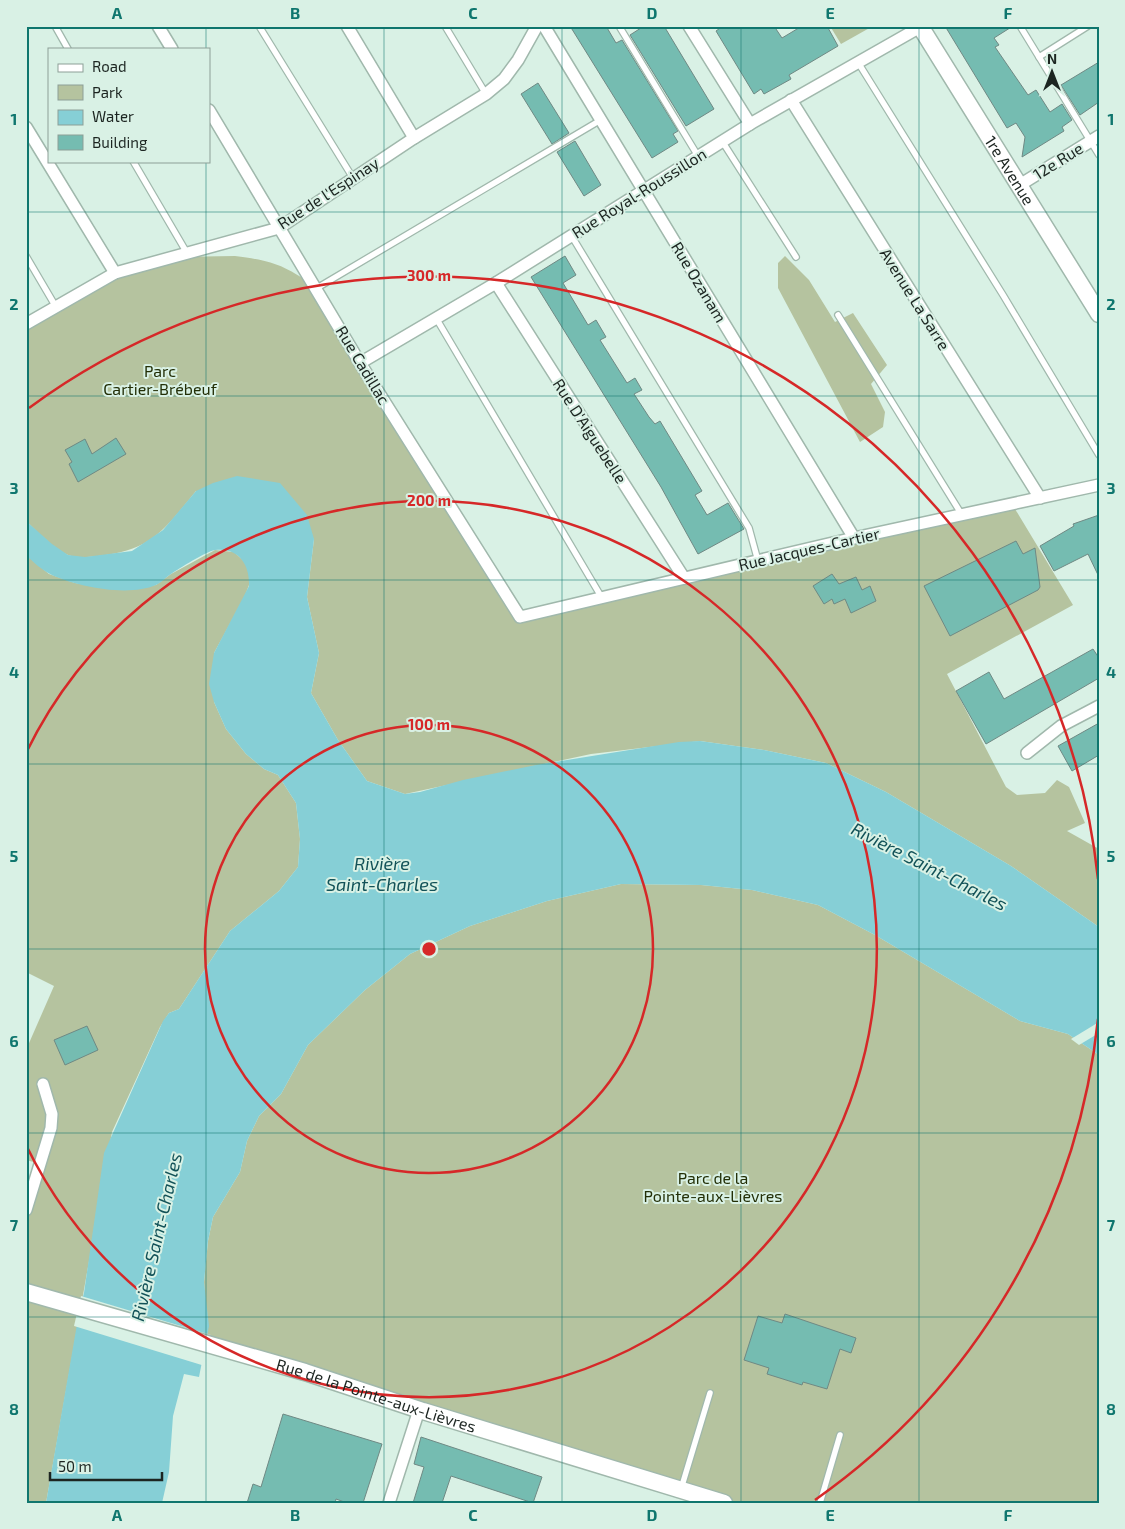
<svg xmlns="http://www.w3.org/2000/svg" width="1125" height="1529" font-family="'Exo 2',sans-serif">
<rect width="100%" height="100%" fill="#d9f1e5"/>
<g fill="#b5c39f">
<path d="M 830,26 L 873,26 L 841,44 Z"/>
<path d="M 235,256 C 274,261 284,265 317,288 L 520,617 L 1012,504 L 1073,605 L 947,674 L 1006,787 L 1017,795 L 1045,793 L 1057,780 L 1069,787 L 1085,823 L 1067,831 L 1099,849 L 1099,927 L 1011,866 L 886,792 L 826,763 L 764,750 L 700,741 L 591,754 L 405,794 L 367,781 L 338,740 L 311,693 L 319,653 L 307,597 L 314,539 L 196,491 C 165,529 151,551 98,556 C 89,557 77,558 68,555 C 52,549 38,532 26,521 L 26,324 L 115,273 L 172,257 Z"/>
<path d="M 785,256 L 809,280 L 835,322 L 853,313 L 887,365 L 871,384 L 885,412 L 883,427 L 860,442 L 778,288 L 778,263 Z"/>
<path d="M 215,550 L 234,552 L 246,563 L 250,574 L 249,585 L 244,598 L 214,653 L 214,702 L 226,729 L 246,754 L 264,769 L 278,775 L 296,803 L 300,839 L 298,867 L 279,891 L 230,931 L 179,1009 L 169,1013 L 160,1027 L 112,1132 L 46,1503 L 26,1503 L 26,1210 L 41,1164 L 26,1160 L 26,1050 L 54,986 L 26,972 L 26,555 L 49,574 L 75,583 L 116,589 L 156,585 L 171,574 Z"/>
<path d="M 621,884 L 701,885 L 752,890 L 818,905 L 875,935 L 1020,1021 L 1068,1034 L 1099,1055 L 1099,1503 L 724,1503 L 207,1345 L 204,1282 L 208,1241 L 213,1217 L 240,1172 L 247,1141 L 259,1116 L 281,1094 L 308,1045 L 365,990 L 410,954 L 470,926 L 547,901 Z"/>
</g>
<path fill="#86cfd6" d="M 237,476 L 280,483 L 307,515 L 314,539 L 307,597 L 319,653 L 311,693 L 338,740 L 367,781 L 405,794 L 420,792 L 463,780 L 536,765 L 679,742 L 700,741 L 764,750 L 826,763 L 886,792 L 1011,866 L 1099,927 L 1099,1055 L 1068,1034 L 1020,1021 L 875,935 L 818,905 L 752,890 L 701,885 L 621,884 L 547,901 L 470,926 L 410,954 L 365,990 L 308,1045 L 281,1094 L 259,1116 L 247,1141 L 240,1172 L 213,1217 L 208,1241 L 204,1282 L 209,1326 L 199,1377 L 184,1374 L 173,1416 L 169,1472 L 162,1503 L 46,1503 L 80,1307 L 84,1293 L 104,1153 L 163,1021 L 169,1013 L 179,1009 L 230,931 L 279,891 L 298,867 L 300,839 L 296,803 L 278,775 L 264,769 L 246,754 L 226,729 L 214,702 L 209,684 L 214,653 L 249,586 C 250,565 239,547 215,550 C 205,552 180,568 171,574 C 166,577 161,583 156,585 C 129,597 76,587 50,574 C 42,570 33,562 26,555 L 26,521 L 52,544 L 68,555 L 85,557 L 132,551 L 163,530 L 196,491 L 213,483 Z"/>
<g fill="#d9f1e5">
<path d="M 1099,1022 L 1099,1033 L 1079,1045 L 1071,1039 Z"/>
<path d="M 81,1296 L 211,1335 L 205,1366 L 74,1326 Z"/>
</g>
<g fill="#75bcb1" stroke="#6f8984">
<path d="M 570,26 L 606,26 L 616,43 L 622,40 L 678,131 L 673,134 L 678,142 L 652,158 Z"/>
<path d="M 644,26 L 664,26 L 714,109 L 686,126 L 630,35 Z"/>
<path d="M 723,26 L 774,26 L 782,38 L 802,26 L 827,26 L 838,46 L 789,75 L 791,79 L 764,94 L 761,89 L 754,94 L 716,31 Z"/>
<path d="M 945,26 L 1013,26 L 994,38 L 999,45 L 995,47 L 1028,95 L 1036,90 L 1050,112 L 1062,104 L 1072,120 L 1062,127 L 1064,131 L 1022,157 L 1025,137 L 1016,123 L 1007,128 Z"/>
<path d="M 1099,62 L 1099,102 L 1080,115 L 1061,85 Z"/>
<path d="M 538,83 L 569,133 L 552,144 L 521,94 Z"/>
<path d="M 575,141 L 601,185 L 584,196 L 557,152 Z"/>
<path d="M 565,256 L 576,275 L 563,283 L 588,325 L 596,320 L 606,337 L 600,340 L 627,383 L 635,378 L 642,390 L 634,394 L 649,417 L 655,424 L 660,421 L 702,491 L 695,495 L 707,515 L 728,503 L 744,529 L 698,554 L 661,487 L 531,277 Z"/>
<path d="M 116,438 L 126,454 L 78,482 L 69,464 L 72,462 L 65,450 L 85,439 L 92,454 Z"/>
<path d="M 1099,515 L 1099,577 L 1088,554 L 1054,571 L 1040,546 L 1074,526 L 1073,524 Z"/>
<path d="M 1016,541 L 1023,554 L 1035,548 L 1040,587 L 1038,590 L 950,636 L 924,586 Z"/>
<path d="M 832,574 L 839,584 L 856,577 L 862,590 L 870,586 L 876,601 L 851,613 L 845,599 L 834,604 L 832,599 L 824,604 L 813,586 Z"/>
<path d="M 1093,649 L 1099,658 L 1099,678 L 986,744 L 956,691 L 989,672 L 1004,699 Z"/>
<path d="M 1099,723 L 1099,755 L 1072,771 L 1058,746 Z"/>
<path d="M 87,1026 L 98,1050 L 65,1065 L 54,1040 Z"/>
<path d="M 785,1314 L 856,1338 L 851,1353 L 840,1349 L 827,1389 L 803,1382 L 802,1385 L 767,1374 L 769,1368 L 744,1360 L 758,1316 L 782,1323 Z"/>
<path d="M 283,1414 L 382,1444 L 363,1503 L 347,1503 L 336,1499 L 335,1503 L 247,1503 L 253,1484 L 261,1487 Z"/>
<path d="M 421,1437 L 542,1477 L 533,1503 L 451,1476 L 442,1503 L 413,1503 L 424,1467 L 414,1464 Z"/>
</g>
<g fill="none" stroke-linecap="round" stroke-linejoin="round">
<defs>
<g id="lane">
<path d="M 55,26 L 68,49"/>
<path d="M 259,26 L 353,178"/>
<path d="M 445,26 L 486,94"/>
<path d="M 619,26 L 698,156"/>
<path d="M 1020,26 L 1099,155"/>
<path d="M 1039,57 L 1088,26"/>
<path d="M 859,64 L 1003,295 L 1099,455"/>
<path d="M 722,141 L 796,257"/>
<path d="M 133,161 L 187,253"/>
<path d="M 571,235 L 749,528 L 758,561"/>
<path d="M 26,256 L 56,307"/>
<path d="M 317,288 L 599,121"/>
<path d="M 838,315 L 962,515"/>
<path d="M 436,318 L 602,598"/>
<path d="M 681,1489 L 710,1393"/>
<path d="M 820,1503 L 840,1435"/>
</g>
<g id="street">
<path d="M 158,26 L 172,49"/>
<path d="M 347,26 L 414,138"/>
<path d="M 544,26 L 854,538"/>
<path d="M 689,26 L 750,124"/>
<path d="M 791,100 L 1040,498"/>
<path d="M 209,110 L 360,363 L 520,617 L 854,538 L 1099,485"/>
<path d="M 26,127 L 115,273"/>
<path d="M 1018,186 L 1099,136"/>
<path d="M 496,283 L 684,578"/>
<path d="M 26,324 L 115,273 L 279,228 L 414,138 L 486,94 L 504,79 L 518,60 L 537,26"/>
<path d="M 360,363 L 496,283 L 750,124 L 922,26"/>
<path d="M 1027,753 L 1061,726 L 1099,706"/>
<path d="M 26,1210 L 51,1128 L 52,1114 L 43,1084"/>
<path d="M 389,1503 L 419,1410"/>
</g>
<g id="secondary">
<path id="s1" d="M 920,26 L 1099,314"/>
<path id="s2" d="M 26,1292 L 305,1372 L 423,1411 L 724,1503"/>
</g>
</defs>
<use href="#lane" stroke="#a0b8ac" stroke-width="8"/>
<use href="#street" stroke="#a0b8ac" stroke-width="14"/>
<use href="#secondary" stroke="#a0b8ac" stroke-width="19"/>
<use href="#lane" stroke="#fff" stroke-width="5.5"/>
<use href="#street" stroke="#fff" stroke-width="11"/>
<use href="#secondary" stroke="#fff" stroke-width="16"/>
</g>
<path fill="none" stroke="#0f766e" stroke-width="1" stroke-opacity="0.55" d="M 206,26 L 206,49M 384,26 L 384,1503M 562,26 L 562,1503M 741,26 L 741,1503M 919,26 L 919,1503M 206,161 L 206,1503M 26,212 L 1099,212M 26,396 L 1099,396M 26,580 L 1099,580M 26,764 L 1099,764M 26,949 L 1099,949M 26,1133 L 1099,1133M 26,1317 L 1099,1317"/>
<g fill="none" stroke="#d62828" stroke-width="2.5">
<circle cx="429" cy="949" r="224"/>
<path d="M26 753A448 448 0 1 1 26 1145"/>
<path d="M1098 1019A673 673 0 0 1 815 1500M29 408A673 673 0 0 1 1098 879"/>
</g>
<g text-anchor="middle" stroke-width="4" stroke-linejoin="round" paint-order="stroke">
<g font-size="16" fill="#1c2521" stroke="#d9f1e5">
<text transform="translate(1058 161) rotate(-32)" y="6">12e Rue</text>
<text dy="6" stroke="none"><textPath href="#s1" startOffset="170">1re Avenue</textPath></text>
<text transform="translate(328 193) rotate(-33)" y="6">Rue de l'Espinay</text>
<text transform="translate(639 193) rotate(-32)" y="6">Rue Royal-Roussillon</text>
<text transform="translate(699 282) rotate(59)" y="6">Rue Ozanam</text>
<text transform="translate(915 299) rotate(58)" y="6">Avenue La Sarre</text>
<text transform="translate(363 365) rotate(59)" y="6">Rue Cadillac</text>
<text transform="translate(590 431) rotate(57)" y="6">Rue D'Aiguebelle</text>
<text transform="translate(809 549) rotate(-13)" y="6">Rue Jacques-Cartier</text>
<text dy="6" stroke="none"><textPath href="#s2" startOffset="365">Rue de la Pointe-aux-Lièvres</textPath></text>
</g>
<g font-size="16" fill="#232f07" stroke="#d9f1e5">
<text x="160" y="377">Parc<tspan x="160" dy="18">Cartier-Brébeuf</tspan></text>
<text x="713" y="1184">Parc de la<tspan x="713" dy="18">Pointe-aux-Lièvres</tspan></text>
</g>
<g font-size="18" font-style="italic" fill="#125258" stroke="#d9f1e5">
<text x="382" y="870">Rivière<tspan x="382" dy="21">Saint-Charles</tspan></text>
<text transform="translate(929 867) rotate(27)" y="6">Rivière Saint-Charles</text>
<text transform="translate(157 1237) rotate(-77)" y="6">Rivière Saint-Charles</text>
</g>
</g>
<circle cx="429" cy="949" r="8" fill="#d62828" stroke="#d9f1e5" stroke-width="2.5"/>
<g font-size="15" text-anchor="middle" font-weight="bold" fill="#d62828" stroke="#d9f1e5" stroke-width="4" stroke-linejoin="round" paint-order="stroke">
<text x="429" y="281">300 m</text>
<text x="429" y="506">200 m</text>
<text x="429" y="730">100 m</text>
</g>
<rect width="1125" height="1529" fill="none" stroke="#d9f1e5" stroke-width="55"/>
<rect x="48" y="48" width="162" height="115" fill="#d9f1e5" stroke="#8d9f97"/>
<rect x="58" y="64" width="25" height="8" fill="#ffffff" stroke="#8d9f97"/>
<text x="92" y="72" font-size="15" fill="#1c2521">Road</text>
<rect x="58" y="85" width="25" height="15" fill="#b5c39f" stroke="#8d9f97"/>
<text x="92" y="98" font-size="15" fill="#1c2521">Park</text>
<rect x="58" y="110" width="25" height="15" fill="#86cfd6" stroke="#8d9f97"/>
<text x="92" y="122" font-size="15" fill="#1c2521">Water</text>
<rect x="58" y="135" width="25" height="15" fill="#75bcb1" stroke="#8d9f97"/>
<text x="92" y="148" font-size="15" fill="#1c2521">Building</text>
<g transform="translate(1052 72)" stroke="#d9f1e5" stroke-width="4" paint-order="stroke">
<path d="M0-4L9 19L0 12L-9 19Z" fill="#1c2521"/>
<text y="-8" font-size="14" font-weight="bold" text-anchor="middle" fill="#1c2521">N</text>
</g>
<path d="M50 1472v8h112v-8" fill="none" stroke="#1c2521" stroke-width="2.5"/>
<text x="58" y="1472" font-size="15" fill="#1c2521" stroke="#d9f1e5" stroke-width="4" paint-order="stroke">50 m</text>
<rect x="28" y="28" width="1070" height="1474" fill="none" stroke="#0f766e" stroke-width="2"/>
<g font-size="16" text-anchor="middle" font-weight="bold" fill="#0f766e">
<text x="117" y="19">A</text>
<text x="295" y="19">B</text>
<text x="473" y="19">C</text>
<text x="652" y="19">D</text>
<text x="830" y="19">E</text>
<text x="1008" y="19">F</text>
<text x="14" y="125">1</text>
<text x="1111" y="125">1</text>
<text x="14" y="310">2</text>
<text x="1111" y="310">2</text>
<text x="14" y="494">3</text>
<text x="1111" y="494">3</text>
<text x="14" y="678">4</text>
<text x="1111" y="678">4</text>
<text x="14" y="862">5</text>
<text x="1111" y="862">5</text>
<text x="14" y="1047">6</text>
<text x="1111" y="1047">6</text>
<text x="14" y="1231">7</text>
<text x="1111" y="1231">7</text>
<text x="14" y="1415">8</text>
<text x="1111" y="1415">8</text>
<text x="117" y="1521">A</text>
<text x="295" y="1521">B</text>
<text x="473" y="1521">C</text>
<text x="652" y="1521">D</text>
<text x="830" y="1521">E</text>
<text x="1008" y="1521">F</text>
</g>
</svg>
